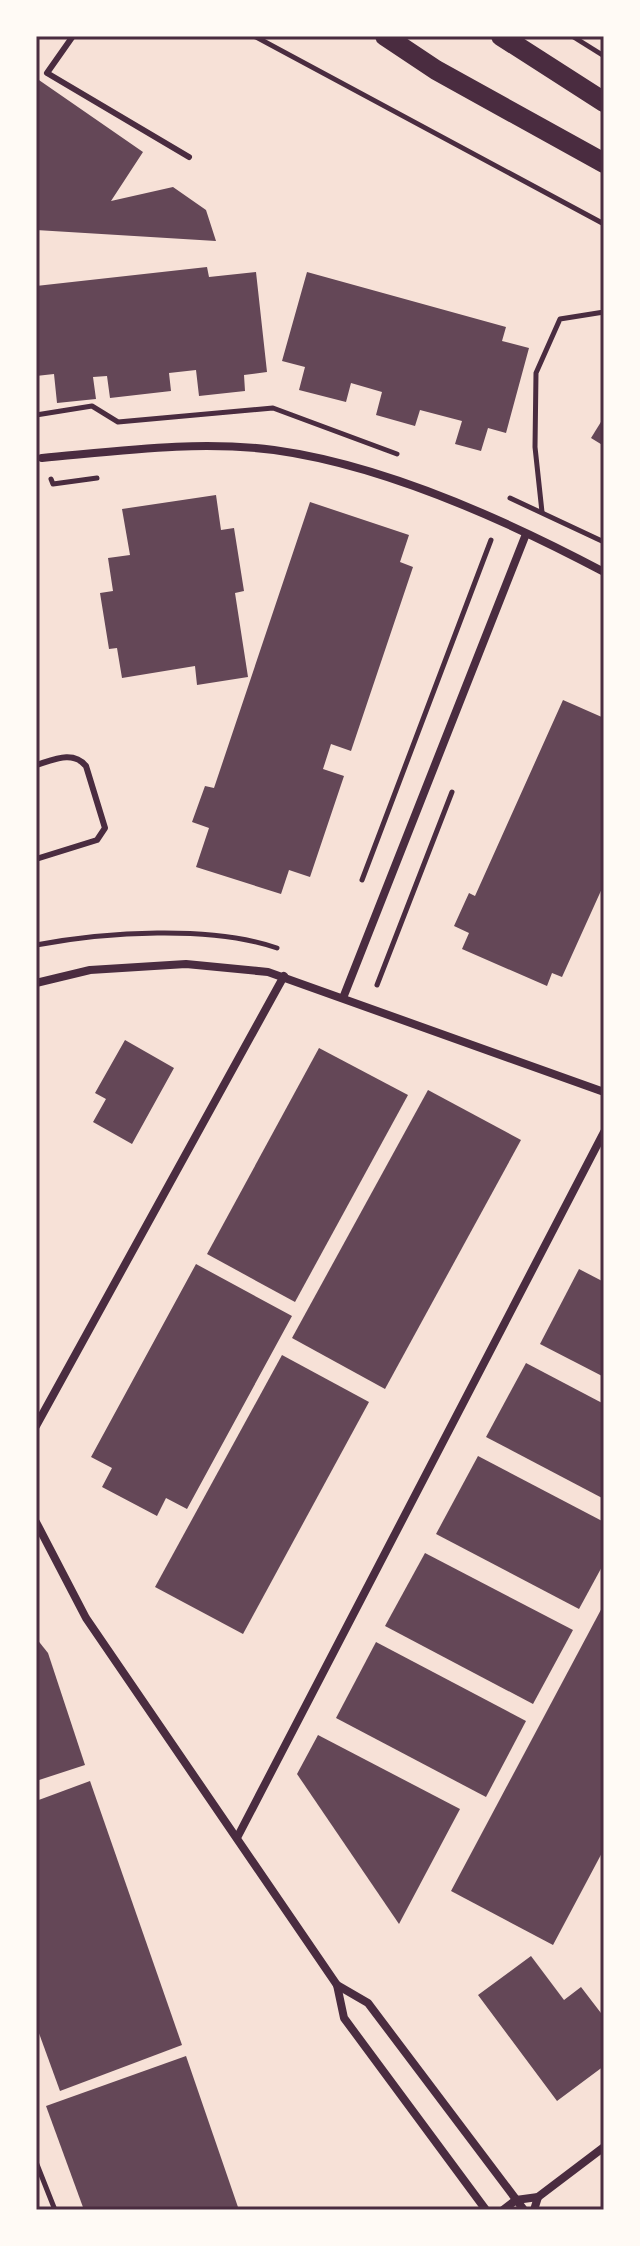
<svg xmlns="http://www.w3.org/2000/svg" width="640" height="2246" font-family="Commissioner,sans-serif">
<rect width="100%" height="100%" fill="#f7e1d7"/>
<g fill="#644757">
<path d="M 36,78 L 143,152 L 111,201 L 173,187 L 206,210 L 216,241 L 36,230 Z"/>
<path d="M 207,267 L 209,277 L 256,272 L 267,372 L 244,375 L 245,391 L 199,396 L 196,370 L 169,373 L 171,391 L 110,398 L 107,376 L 93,377 L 96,399 L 57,403 L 54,374 L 36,376 L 36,286 Z"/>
<path d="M 307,272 L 506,327 L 502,341 L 529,348 L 506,433 L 488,428 L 481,451 L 455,444 L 462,421 L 420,410 L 415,426 L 376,415 L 382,392 L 351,383 L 346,402 L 299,390 L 305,367 L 282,361 Z"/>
<path d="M 604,417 L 604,446 L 591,438 Z"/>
<path d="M 216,495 L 221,530 L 234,528 L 244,591 L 235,593 L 248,677 L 197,685 L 195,666 L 122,678 L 117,648 L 109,649 L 100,593 L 113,591 L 108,558 L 130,555 L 122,509 Z"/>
<path d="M 310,502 L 409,535 L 400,562 L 413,567 L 351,751 L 331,744 L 323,769 L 344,776 L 310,877 L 289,870 L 281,894 L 196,867 L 209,828 L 192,822 L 205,786 L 214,788 Z"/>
<path d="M 563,700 L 604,718 L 604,884 L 562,977 L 552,973 L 547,986 L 462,949 L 469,933 L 454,926 L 469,893 L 475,896 Z"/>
<path d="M 125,1040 L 174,1068 L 132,1144 L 93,1122 L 106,1099 L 95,1093 Z"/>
<path d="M 319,1048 L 408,1095 L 295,1302 L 207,1254 Z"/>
<path d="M 428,1090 L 521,1140 L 385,1389 L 292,1338 Z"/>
<path d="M 196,1264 L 292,1316 L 187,1509 L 166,1498 L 157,1516 L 102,1487 L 112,1468 L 91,1457 Z"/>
<path d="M 579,1269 L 604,1282 L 604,1377 L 540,1344 Z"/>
<path d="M 282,1355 L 369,1402 L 243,1634 L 155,1587 Z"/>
<path d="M 526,1363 L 604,1404 L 604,1499 L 486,1437 Z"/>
<path d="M 478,1456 L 604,1522 L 604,1563 L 579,1609 L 436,1534 Z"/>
<path d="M 425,1553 L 573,1630 L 533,1704 L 385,1626 Z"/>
<path d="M 604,1604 L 604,1849 L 553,1945 L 451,1891 Z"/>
<path d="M 36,1638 L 48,1653 L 85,1765 L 36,1781 Z"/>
<path d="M 376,1642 L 526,1721 L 486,1797 L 336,1718 Z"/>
<path d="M 318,1735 L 460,1809 L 399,1924 L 297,1774 Z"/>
<path d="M 90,1781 L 182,2045 L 60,2091 L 36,2025 L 36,1801 Z"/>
<path d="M 531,1956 L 564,2000 L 581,1987 L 604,2017 L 604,2066 L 557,2101 L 478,1995 Z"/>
<path d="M 186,2056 L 239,2210 L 84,2210 L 46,2106 Z"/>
</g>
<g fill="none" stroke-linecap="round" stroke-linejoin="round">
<g stroke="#4a2c40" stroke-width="5">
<path d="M 254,36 L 604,224"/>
<path d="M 572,36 L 604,56"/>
<path d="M 36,415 L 92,406 L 118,422 L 273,408 L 397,454"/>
<path d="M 51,479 L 53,484 L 97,478"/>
<path d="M 510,498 L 604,542"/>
<path d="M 542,512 L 535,447 L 536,373 L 560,319 L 604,312"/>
<path d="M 362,880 L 491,540"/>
<path d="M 36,945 C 105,932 210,925 277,948"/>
<path d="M 377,985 L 452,792"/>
<path d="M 36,2162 L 55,2210"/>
</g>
<g stroke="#4a2c40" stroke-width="6">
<path d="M 73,36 L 47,73 L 189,157"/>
<path d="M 36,765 C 53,760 73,750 86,766 L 105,828 L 97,840 L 36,859"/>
</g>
<g stroke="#4a2c40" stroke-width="8">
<path d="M 42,458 C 119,451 197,440 274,450 C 384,465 506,520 604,572"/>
<path d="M 36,983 L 90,970 L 186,964 L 268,972 L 604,1092"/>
<path d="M 343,998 L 526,534"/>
<path d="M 36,1426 L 284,976"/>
<path d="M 36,1522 L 86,1618 L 337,1985 L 344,2018 L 486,2210"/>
<path d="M 238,1836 L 604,1132"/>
<path d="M 337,1985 L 368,2003 L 524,2210"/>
<path d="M 503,2210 L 516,2200 L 538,2197 L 604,2147"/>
<path d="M 534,2210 L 538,2197"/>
</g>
<g stroke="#4a2c40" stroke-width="20">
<path d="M 385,36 L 436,70 L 604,163"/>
<path d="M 501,36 L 604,102"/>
</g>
</g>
<rect width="640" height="2246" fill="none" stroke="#fffaf5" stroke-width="76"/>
<rect x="38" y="38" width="564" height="2170" fill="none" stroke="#4a2c40" stroke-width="3"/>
</svg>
